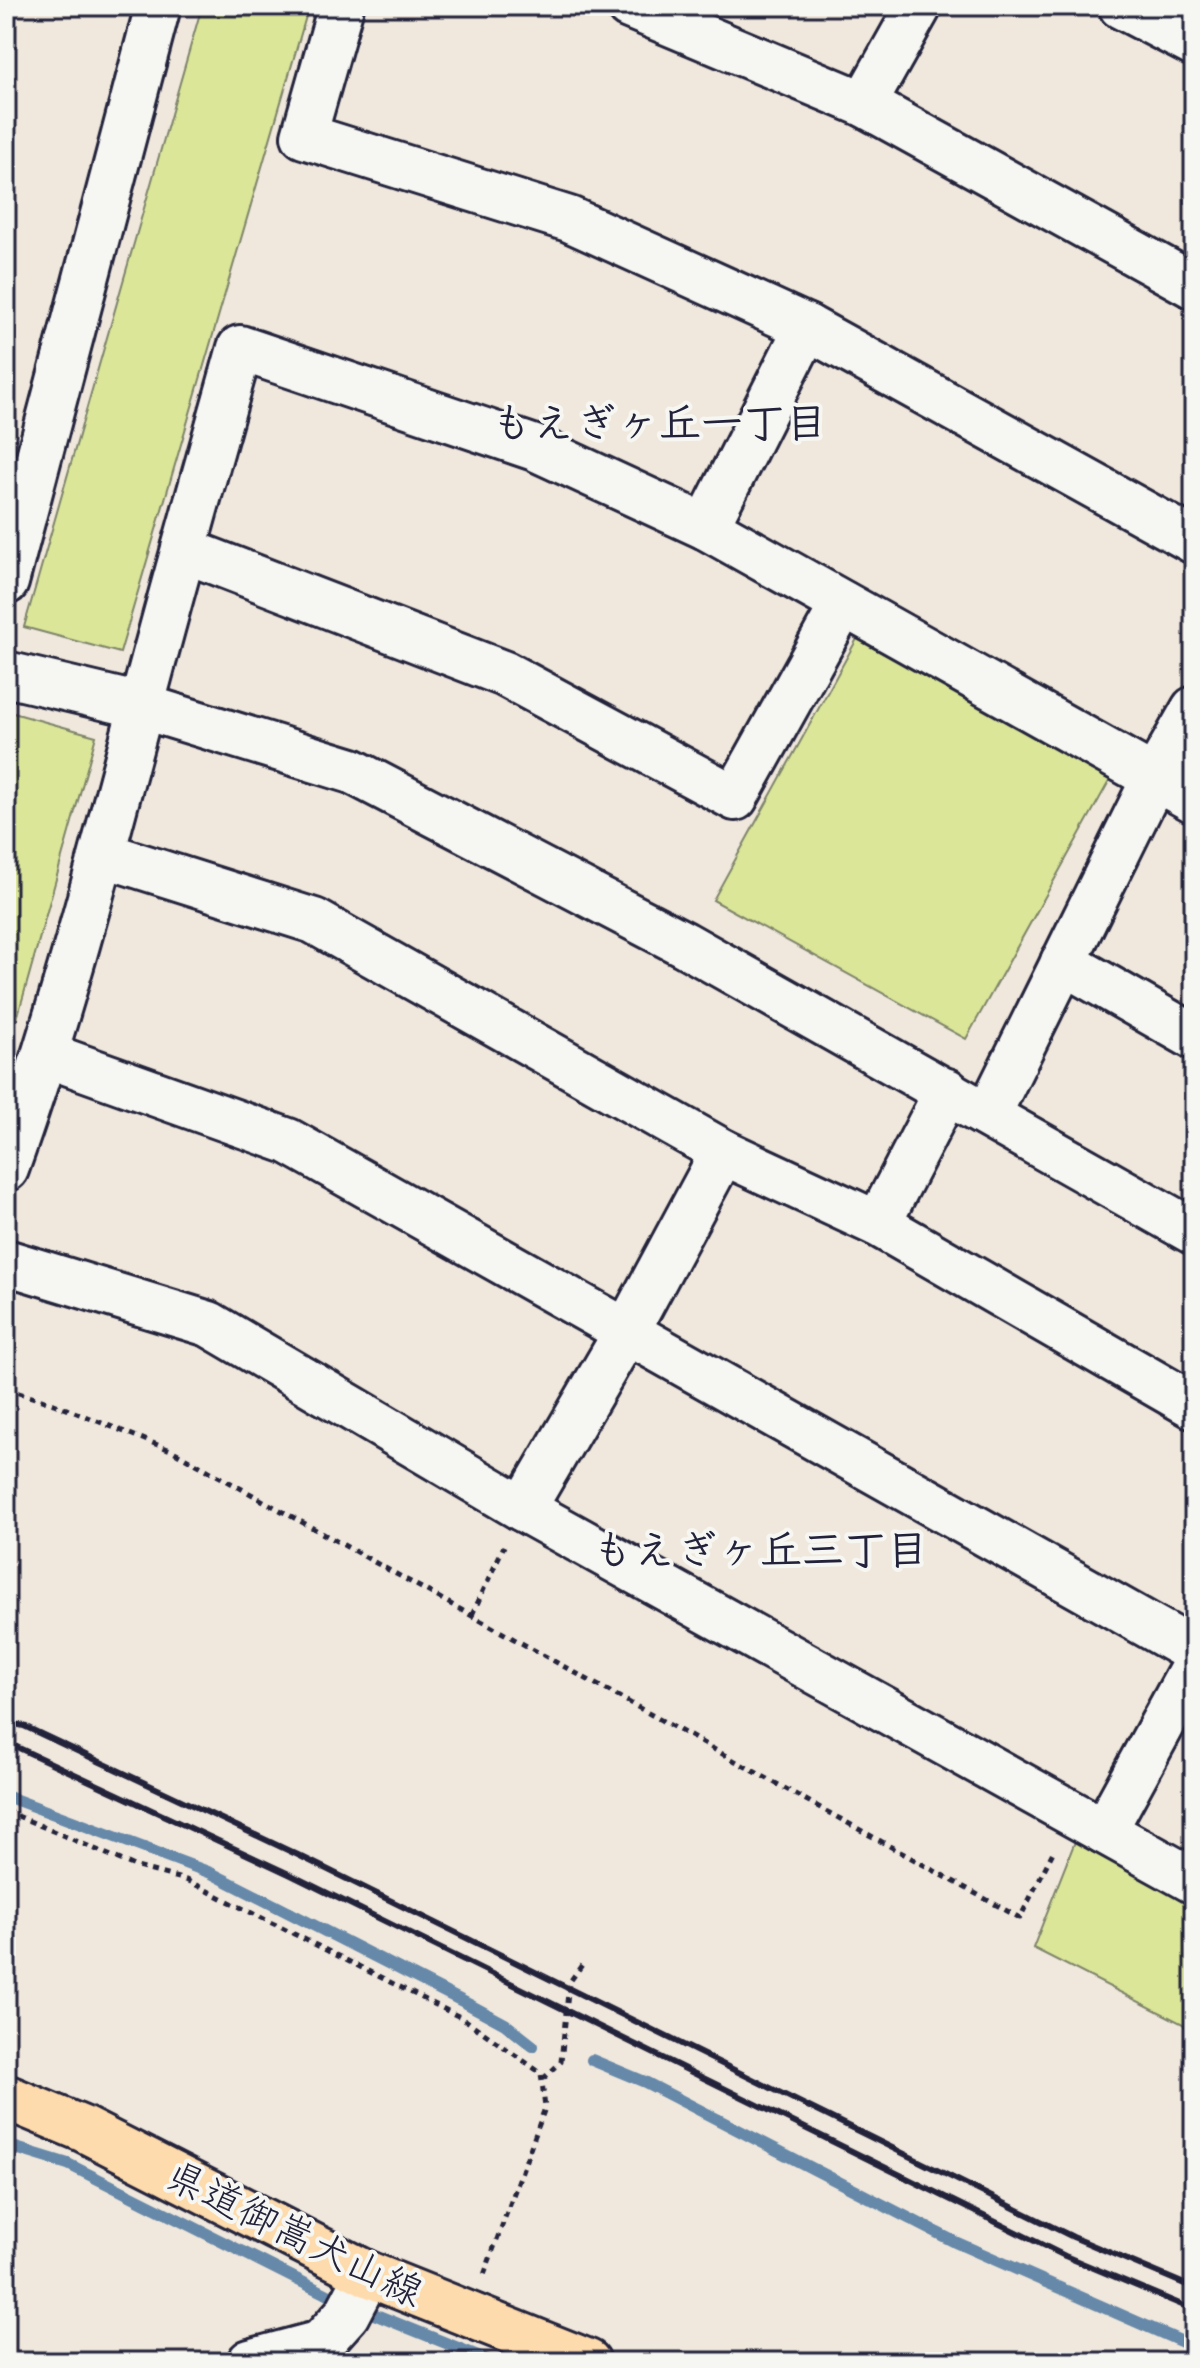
<svg xmlns="http://www.w3.org/2000/svg" width="1200" height="2368" font-family="Caveat,'Klee One',sans-serif">
<rect width="100%" height="100%" fill="#f0e8dd"/>
<filter id="ink" filterUnits="userSpaceOnUse"><feTurbulence type="fractalNoise" baseFrequency=".0125" numOctaves="2"/><feDisplacementMap in="SourceGraphic" scale="16" xChannelSelector="R" yChannelSelector="G"/><feConvolveMatrix kernelMatrix="1 2 1 2 8 2 1 2 1" color-interpolation-filters="sRGB"/></filter>
<g filter="url(#ink)">
<g fill="#dbe699" stroke="#7e846a" stroke-width="2">
<path d="M 202,6 L 309,6 L 120,653 L 24,627 Z"/>
<path d="M 858,637 L 1112,776 L 966,1039 L 713,900 Z"/>
<path d="M 6,711 L 96,736 L 6,1058 Z"/>
<path d="M 1076,1839 L 1194,1901 L 1194,2038 L 1183,2024 L 1033,1948 Z"/>
</g>
<g fill="none" stroke-linecap="round" stroke-linejoin="round">
<g stroke="#6688a9" stroke-width="12">
<path d="M 6,1796 L 211,1873 L 468,2004 L 505,2024 L 533,2046"/>
<path d="M 592,2060 L 645,2082 L 955,2242 L 1194,2347"/>
<path d="M 6,2145 L 68,2164 L 334,2298 L 493,2362"/>
</g>
<defs>
<g id="minor">
<path d="M 341,6 L 304,136 L 569,219 L 807,327 L 1194,541"/>
<path d="M 629,6 L 864,104 L 1194,286"/>
<path d="M 1121,6 L 1194,44"/>
<path d="M 864,104 L 919,6"/>
<path d="M 706,527 L 807,327"/>
<path d="M 184,550 L 505,674 L 735,798 L 843,604"/>
<path d="M 6,582 L 158,6"/>
<path d="M 6,674 L 141,706 L 352,771 L 684,944 L 1194,1232"/>
<path d="M 105,855 L 314,921 L 723,1152 L 878,1224 L 1194,1406"/>
<path d="M 1063,962 L 1194,1037"/>
<path d="M 47,1055 L 288,1141 L 1194,1651"/>
<path d="M 989,1113 L 1154,779 L 1194,709"/>
<path d="M 6,1169 C 61,1016 100,861 142,704 C 173,585 207,467 240,348 L 535,448 L 706,527 L 1194,800"/>
<path d="M 878,1224 L 947,1091"/>
<path d="M 6,1262 L 209,1324 L 523,1509 L 1194,1881"/>
<path d="M 523,1509 L 627,1331 L 723,1152"/>
<path d="M 1104,1831 L 1194,1666"/>
<path d="M 250,2362 L 321,2343 L 347,2314 L 368,2274"/>
</g>
<path id="major" d="M 6,2097 L 83,2129 L 368,2274 L 588,2362"/>
</defs>
<use href="#minor" stroke="#22223b" stroke-width="50"/>
<use href="#major" stroke="#22223b" stroke-width="50"/>
<g stroke="#22223b" stroke-width="5" stroke-dasharray="6 6" stroke-linecap="butt">
<path d="M 6,1389 L 54,1404 L 173,1451 L 1020,1918 L 1053,1852"/>
<path d="M 472,1615 L 504,1546"/>
<path d="M 6,1811 L 137,1867 L 186,1880 L 464,2019 L 541,2073 L 545,2108 L 484,2275"/>
<path d="M 543,2079 L 561,2062 L 569,1983 L 584,1962"/>
</g>
<use href="#minor" stroke="#f6f6f2" stroke-width="44"/>
<use href="#major" stroke="#fedbac" stroke-width="44"/>
<g stroke="#22223b" stroke-width="6">
<path d="M 6,1722 L 24,1726 L 298,1855 L 1073,2237 L 1194,2288"/>
<path d="M 6,1742 L 289,1874 L 1065,2256 L 1194,2310"/>
</g>
</g>
</g>
<g text-anchor="middle" stroke-width="8" stroke-linejoin="round" paint-order="stroke">
<g font-size="40" fill="#22223b" stroke="#f6f6f2">
<text transform="translate(295 2233) rotate(26)" y="14">県道御嵩犬山線</text>
</g>
<g font-size="42" font-weight="bold" fill="#22223b" stroke="#f6f6f2">
<text x="659" y="437">もえぎヶ丘一丁目</text>
<text x="760" y="1564">もえぎヶ丘三丁目</text>
</g>
</g>
<rect width="1200" height="2368" fill="none" stroke="#f6f6f2" stroke-width="32"/>
<rect x="16" y="16" width="1168" height="2336" fill="none" stroke="#22223b" stroke-width="3" filter="url(#ink)"/>
</svg>
